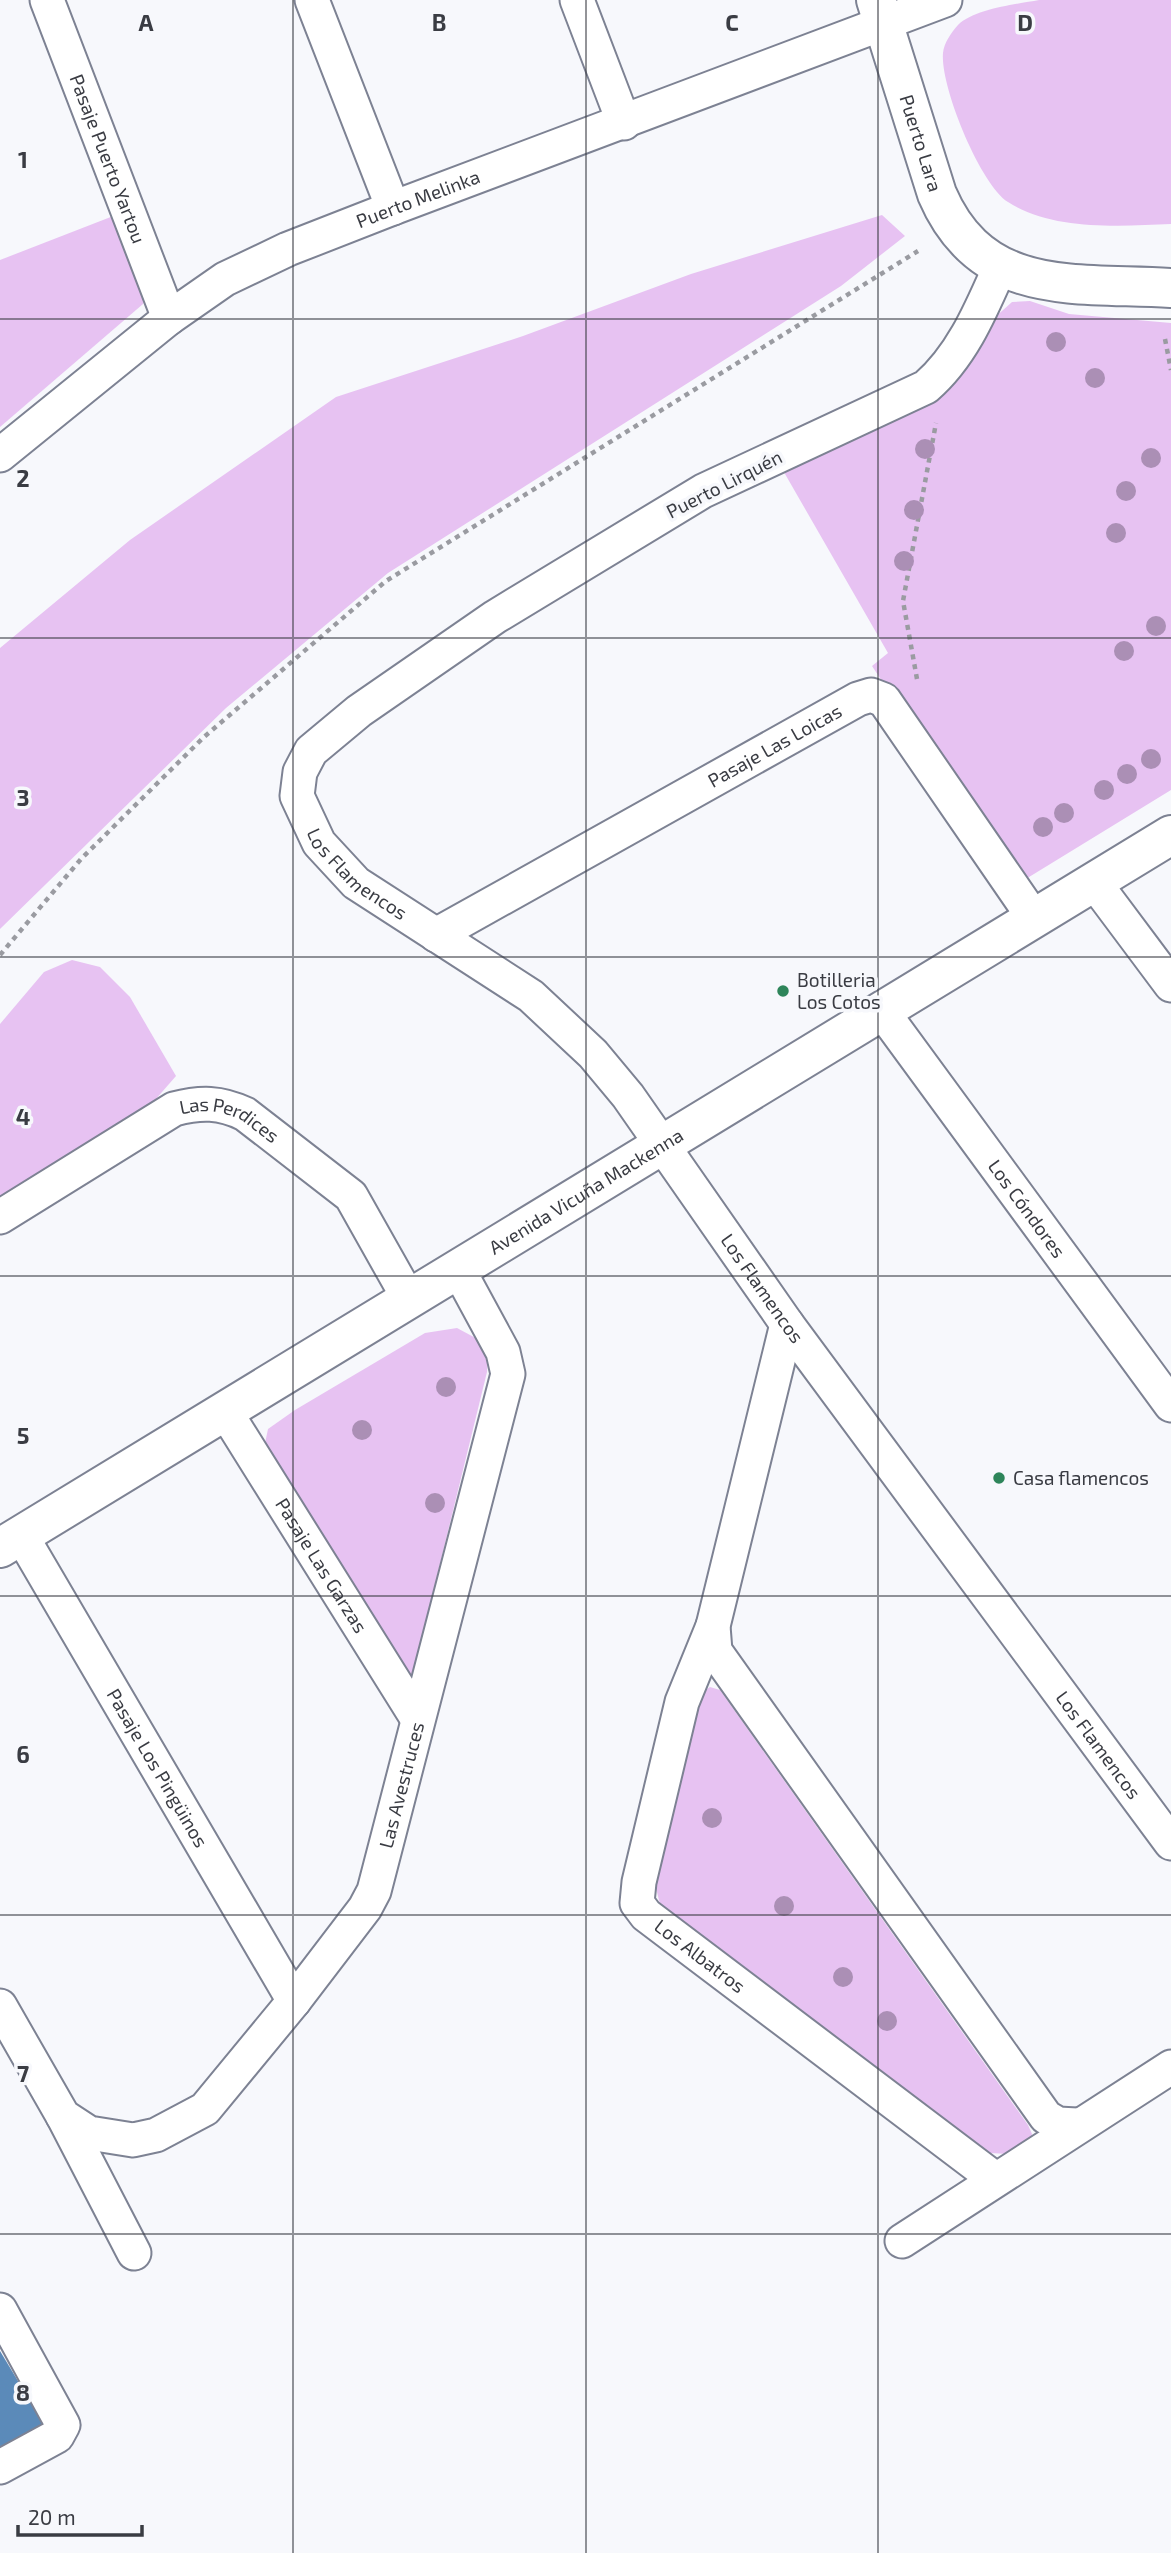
<svg xmlns="http://www.w3.org/2000/svg" width="1171" height="2553" font-family="'Exo 2',sans-serif">
<rect width="100%" height="100%" fill="#f7f8fc"/>
<g fill="#e7c2f2">
<path d="M 1039,0 L 1171,0 L 1171,224 C 1120,226 1053,231 1008,202 C 980,184 940,86 943,53 C 944,43 951,33 958,25 C 974,9 1017,4 1039,0 Z"/>
<path d="M 121,213 L 146,296 L 143,304 L 0,427 L 0,260 Z"/>
<path d="M 882,215 L 905,236 L 841,286 L 388,573 L 226,708 L 0,929 L 0,648 L 130,540 L 336,397 L 523,336 L 691,274 Z"/>
<path d="M 1030,301 L 1069,314 L 1171,323 L 1171,790 L 1016,885 L 872,666 L 888,653 L 781,467 L 869,430 L 1012,302 Z"/>
<path d="M 72,960 L 100,967 L 130,997 L 176,1076 L 148,1108 L 0,1199 L 0,1024 L 44,972 Z"/>
<path d="M 457,1328 L 483,1342 L 488,1355 L 487,1372 L 412,1678 L 405,1675 L 264,1448 L 268,1429 L 295,1410 L 425,1333 Z"/>
<path d="M 710,1687 L 720,1690 L 1028,2125 L 1032,2134 L 1030,2142 L 1008,2154 L 990,2153 L 685,1927 L 660,1904 L 652,1873 L 701,1693 Z"/>
</g>
<path fill="#5b8ab9" d="M 0,2351 L 45,2426 L 0,2452 Z"/>
<g fill="none" stroke-linecap="round" stroke-linejoin="round">
<defs>
<g id="street">
<path id="s1" d="M 47,0 L 169,318"/>
<path d="M 312,0 L 393,208"/>
<path d="M 577,0 L 624,123"/>
<path id="s2" d="M 1000,267 C 981,310 962,356 926,387 L 703,491 L 495,617 L 359,711 L 311,751 L 300,772 L 297,796 L 319,843 L 356,883 L 531,996 L 593,1054 L 628,1096 L 787,1324 L 1171,1843"/>
<path id="s3" d="M 0,455 L 169,318 L 225,279 L 288,249 L 393,208 L 945,0"/>
<path d="M 1094,882 L 1171,985"/>
<path id="s4" d="M 436,935 L 858,699 L 871,695 L 884,700 L 1034,918"/>
<path id="s5" d="M 882,1011 L 1171,1405"/>
<path id="s6" d="M 0,1217 L 174,1109 C 201,1102 220,1102 245,1114 L 351,1196 L 409,1299"/>
<path d="M 787,1324 L 713,1626 L 715,1651 L 1046,2117 L 1058,2124 L 1077,2125"/>
<path id="s7" d="M 225,1411 L 417,1718"/>
<path id="s8" d="M 21,1535 L 294,2001"/>
<path id="s9" d="M 713,1626 L 682,1702 L 639,1882 L 637,1903 L 646,1915 L 995,2179"/>
<path id="s10" d="M 0,2006 L 63,2116 L 89,2133 L 133,2140 L 156,2135 L 205,2109 L 294,2001 L 365,1908 L 374,1891 L 508,1374 L 503,1352 L 458,1269"/>
<path d="M 63,2116 L 134,2253"/>
<path d="M 902,2241 L 1171,2067"/>
<path d="M 0,2310 L 63,2425 L 57,2436 L 0,2467"/>
</g>
<g id="secondary">
<path id="s11" d="M 876,0 L 937,194 C 982,299 1076,282 1171,288"/>
<path id="s12" d="M 0,1548 L 1171,835"/>
</g>
</defs>
<use href="#street" stroke="#7d8293" stroke-width="37"/>
<use href="#secondary" stroke="#7d8293" stroke-width="42"/>
<g stroke="#9a9ba1" stroke-width="4.5" stroke-dasharray="5 5" stroke-linecap="butt">
<path d="M 1165,339 L 1171,370"/>
<path d="M 917,679 L 903,601 L 936,423"/>
<path d="M 0,955 L 81,859 L 204,737 L 386,581 L 918,251"/>
</g>
<use href="#street" stroke="#fff" stroke-width="33"/>
<use href="#secondary" stroke="#fff" stroke-width="38"/>
</g>
<g fill="#ab8fb5">
<circle cx="1056" cy="342" r="10"/>
<circle cx="1095" cy="378" r="10"/>
<circle cx="925" cy="449" r="10"/>
<circle cx="1151" cy="458" r="10"/>
<circle cx="1126" cy="491" r="10"/>
<circle cx="914" cy="510" r="10"/>
<circle cx="1116" cy="533" r="10"/>
<circle cx="904" cy="561" r="10"/>
<circle cx="1156" cy="626" r="10"/>
<circle cx="1124" cy="651" r="10"/>
<circle cx="1151" cy="759" r="10"/>
<circle cx="1127" cy="774" r="10"/>
<circle cx="1104" cy="790" r="10"/>
<circle cx="1064" cy="813" r="10"/>
<circle cx="1043" cy="827" r="10"/>
<circle cx="446" cy="1387" r="10"/>
<circle cx="362" cy="1430" r="10"/>
<circle cx="435" cy="1503" r="10"/>
<circle cx="712" cy="1818" r="10"/>
<circle cx="784" cy="1906" r="10"/>
<circle cx="843" cy="1977" r="10"/>
<circle cx="887" cy="2021" r="10"/>
</g>
<path fill="none" stroke="#3a3c43" stroke-width="2" stroke-opacity="0.55" d="M 293,0 L 293,2553M 586,0 L 586,2553M 878,0 L 878,2553M 0,319 L 1171,319M 0,638 L 1171,638M 0,957 L 1171,957M 0,1276 L 1171,1276M 0,1596 L 1171,1596M 0,1915 L 1171,1915M 0,2234 L 1171,2234"/>
<g fill="#2e855a" stroke="#f7f8fc" stroke-width="2.5">
<circle cx="783" cy="991" r="7"/>
<circle cx="999" cy="1478" r="7"/>
</g>
<g text-anchor="middle" stroke-width="7" stroke-linejoin="round" paint-order="stroke">
<g font-size="19" fill="#3a3c43" stroke="#f7f8fc">
<text dy="7" stroke="none"><textPath href="#s11" startOffset="150">Puerto Lara</textPath></text>
<text dy="7" stroke="none"><textPath href="#s1" startOffset="170">Pasaje Puerto Yartou</textPath></text>
<text dy="7" stroke="none"><textPath href="#s3" startOffset="495">Puerto Melinka</textPath></text>
<text transform="translate(724 484) rotate(-27)" y="7">Puerto Lirquén</text>
<text dy="7" stroke="none"><textPath href="#s4" startOffset="388">Pasaje Las Loicas</textPath></text>
<text dy="7" stroke="none"><textPath href="#s2" startOffset="1008">Los Flamencos</textPath></text>
<text dy="7" stroke="none"><textPath href="#s6" startOffset="264">Las Perdices</textPath></text>
<text dy="7" stroke="none"><textPath href="#s12" startOffset="686">Avenida Vicuña Mackenna</textPath></text>
<text dy="7" stroke="none"><textPath href="#s5" startOffset="245">Los Cóndores</textPath></text>
<text dy="7" stroke="none"><textPath href="#s2" startOffset="1596">Los Flamencos</textPath></text>
<text dy="7" stroke="none"><textPath href="#s7" startOffset="182">Pasaje Las Garzas</textPath></text>
<text dy="7" stroke="none"><textPath href="#s2" startOffset="2163">Los Flamencos</textPath></text>
<text dy="7" stroke="none"><textPath href="#s8" startOffset="270">Pasaje Los Pingüinos</textPath></text>
<text dy="7" stroke="none"><textPath href="#s10" startOffset="667">Las Avestruces</textPath></text>
<text dy="7" stroke="none"><textPath href="#s9" startOffset="371">Los Albatros</textPath></text>
</g>
<g font-size="19" fill="#3a3c43" stroke="#f7f8fc" text-anchor="start">
<text x="797" y="987">Botilleria<tspan x="797" dy="22">Los Cotos</tspan></text>
<text x="1013" y="1485">Casa flamencos</text>
</g>
</g>
<g font-size="23" text-anchor="middle" font-weight="bold" fill="#3a3c43" stroke="#f7f8fc" stroke-width="7" stroke-linejoin="round" paint-order="stroke">
<text x="146" y="31">A</text>
<text x="439" y="31">B</text>
<text x="732" y="31">C</text>
<text x="1025" y="31">D</text>
<text x="23" y="168">1</text>
<text x="23" y="487">2</text>
<text x="23" y="806">3</text>
<text x="23" y="1125">4</text>
<text x="23" y="1444">5</text>
<text x="23" y="1763">6</text>
<text x="23" y="2082">7</text>
<text x="23" y="2401">8</text>
</g>
<path d="M18 2525v10h124v-10" fill="none" stroke="#3a3c43" stroke-width="3.5"/>
<text x="28" y="2525" font-size="21" fill="#3a3c43" stroke="#f7f8fc" stroke-width="5" paint-order="stroke">20 m</text>
</svg>
